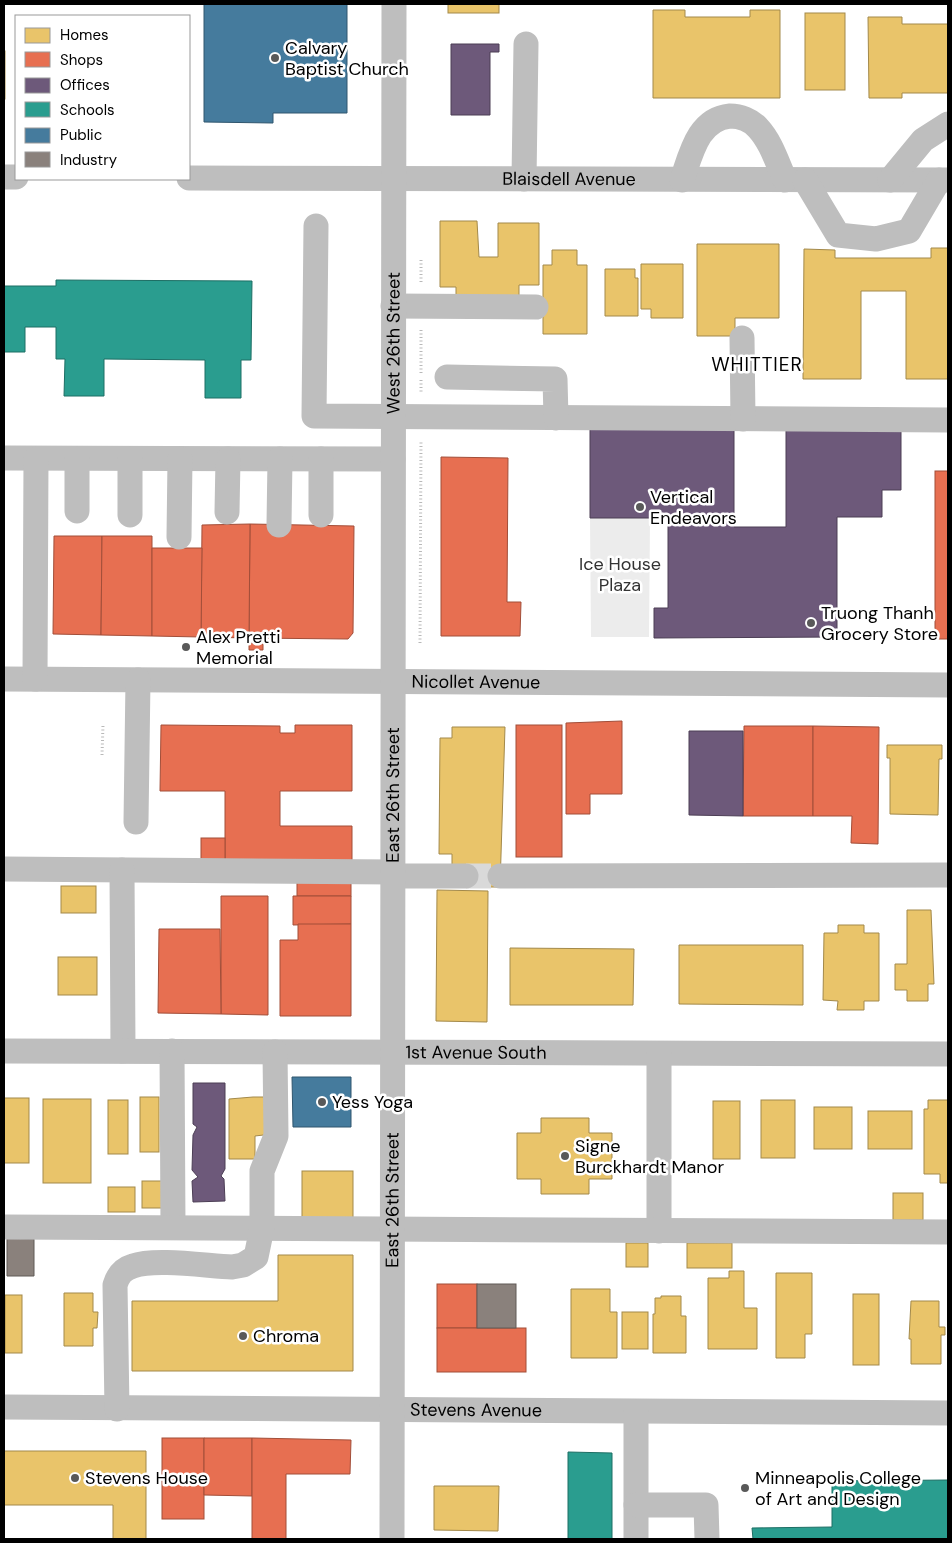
<svg xmlns="http://www.w3.org/2000/svg" width="952" height="1543" font-family="'DM Sans',sans-serif">
<rect width="100%" height="100%" fill="#fff"/>
<path fill="#ececec" d="M 590,518 L 650,518 L 649,637 L 591,637 Z"/>
<g fill="#e9c46a" stroke="#a3894a">
<rect x="448" y="4" width="51" height="9"/>
<path d="M 653,10 L 685,10 L 685,17 L 750,17 L 750,10 L 780,10 L 780,98 L 653,98 Z"/>
<rect x="805" y="13" width="40" height="77"/>
<path d="M 868,17 L 902,17 L 902,24 L 948,24 L 948,93 L 902,93 L 902,98 L 869,98 Z"/>
<rect x="4" y="51" width="1" height="48"/>
<path d="M 440,221 L 477,221 L 479,257 L 498,257 L 498,223 L 539,223 L 539,285 L 519,285 L 519,296 L 456,296 L 456,287 L 440,287 Z"/>
<path d="M 697,244 L 779,244 L 779,318 L 735,318 L 735,336 L 697,336 Z"/>
<path d="M 931,248 L 948,248 L 948,379 L 906,379 L 906,291 L 861,291 L 861,379 L 803,379 L 804,249 L 835,250 L 835,258 L 931,258 Z"/>
<path d="M 552,250 L 577,250 L 577,265 L 587,265 L 587,334 L 543,334 L 543,265 L 552,265 Z"/>
<path d="M 641,264 L 683,264 L 683,318 L 651,318 L 651,309 L 641,309 Z"/>
<path d="M 605,269 L 635,269 L 635,278 L 638,278 L 638,316 L 605,316 Z"/>
<path d="M 452,727 L 505,727 L 500,887 L 466,887 L 452,864 L 452,854 L 439,854 L 440,738 L 452,738 Z"/>
<path d="M 887,745 L 942,745 L 942,759 L 939,759 L 938,815 L 890,814 L 890,758 L 887,758 Z"/>
<rect x="61" y="886" width="35" height="27"/>
<path d="M 437,890 L 488,891 L 487,1022 L 436,1021 Z"/>
<path d="M 907,910 L 931,910 L 934,984 L 928,984 L 928,1001 L 907,1001 L 907,990 L 895,990 L 895,964 L 907,964 Z"/>
<path d="M 838,925 L 864,925 L 864,933 L 879,933 L 879,1001 L 864,1001 L 864,1010 L 837,1010 L 838,1001 L 823,1000 L 824,933 L 838,933 Z"/>
<path d="M 679,945 L 803,945 L 803,1005 L 679,1004 Z"/>
<path d="M 510,948 L 634,949 L 633,1005 L 510,1005 Z"/>
<rect x="58" y="957" width="39" height="38"/>
<rect x="140" y="1097" width="19" height="55"/>
<path d="M 253,1097 L 272,1097 L 272,1134 L 255,1136 L 255,1159 L 229,1159 L 229,1099 Z"/>
<rect x="4" y="1098" width="25" height="65"/>
<rect x="43" y="1099" width="48" height="84"/>
<rect x="108" y="1100" width="20" height="54"/>
<rect x="761" y="1100" width="34" height="58"/>
<path d="M 928,1100 L 948,1100 L 948,1183 L 940,1183 L 940,1174 L 924,1174 L 924,1109 L 928,1109 Z"/>
<rect x="713" y="1101" width="27" height="58"/>
<rect x="814" y="1107" width="38" height="42"/>
<rect x="868" y="1111" width="44" height="38"/>
<path d="M 541,1118 L 589,1118 L 589,1133 L 612,1133 L 612,1179 L 589,1179 L 589,1194 L 541,1194 L 541,1179 L 517,1179 L 517,1133 L 541,1133 Z"/>
<rect x="302" y="1171" width="51" height="49"/>
<rect x="142" y="1181" width="22" height="27"/>
<rect x="108" y="1187" width="27" height="25"/>
<rect x="893" y="1193" width="30" height="27"/>
<rect x="626" y="1243" width="22" height="24"/>
<rect x="687" y="1243" width="45" height="25"/>
<path d="M 278,1255 L 353,1255 L 353,1371 L 132,1371 L 132,1301 L 278,1301 Z"/>
<path d="M 729,1271 L 744,1271 L 744,1308 L 757,1308 L 757,1349 L 708,1349 L 708,1278 L 729,1278 Z"/>
<path d="M 776,1273 L 812,1273 L 812,1334 L 805,1334 L 805,1358 L 776,1358 Z"/>
<path d="M 571,1289 L 610,1289 L 610,1312 L 617,1312 L 617,1358 L 571,1358 Z"/>
<path d="M 64,1293 L 93,1293 L 93,1312 L 98,1312 L 97,1328 L 93,1328 L 93,1346 L 64,1346 Z"/>
<rect x="853" y="1294" width="26" height="71"/>
<rect x="5" y="1295" width="17" height="58"/>
<path d="M 661,1296 L 681,1296 L 681,1316 L 686,1316 L 686,1353 L 653,1353 L 653,1314 L 655,1314 L 655,1298 L 661,1298 Z"/>
<path d="M 911,1301 L 939,1301 L 939,1327 L 945,1327 L 945,1335 L 941,1335 L 941,1364 L 911,1364 L 911,1339 L 909,1339 Z"/>
<rect x="622" y="1312" width="26" height="37"/>
<path d="M 4,1451 L 146,1451 L 146,1539 L 113,1539 L 113,1505 L 4,1505 Z"/>
<path d="M 434,1486 L 499,1486 L 498,1531 L 434,1530 Z"/>
</g>
<g fill="#e76f51" stroke="#a24e39">
<path d="M 441,457 L 508,458 L 507,602 L 521,602 L 520,636 L 441,636 Z"/>
<rect x="935" y="471" width="13" height="168"/>
<path d="M 250,524 L 354,526 L 353,633 L 348,639 L 249,638 Z"/>
<path d="M 250,524 L 249,638 L 201,637 L 202,525 Z"/>
<path d="M 54,536 L 102,536 L 101,635 L 53,634 Z"/>
<path d="M 102,536 L 152,536 L 152,636 L 101,635 Z"/>
<path d="M 152,548 L 202,548 L 201,637 L 152,636 Z"/>
<path d="M 249,643 L 263,644 L 263,650 L 249,650 Z"/>
<path d="M 622,721 L 622,794 L 590,794 L 590,814 L 566,814 L 566,723 Z"/>
<path d="M 161,725 L 280,726 L 280,733 L 295,733 L 295,725 L 352,725 L 352,791 L 280,791 L 280,826 L 352,826 L 352,865 L 225,864 L 225,791 L 160,791 Z"/>
<rect x="516" y="725" width="46" height="132"/>
<path d="M 744,726 L 813,726 L 813,816 L 743,816 Z"/>
<path d="M 813,726 L 879,727 L 878,844 L 851,843 L 852,816 L 813,816 Z"/>
<rect x="201" y="838" width="24" height="22"/>
<rect x="297" y="876" width="54" height="20"/>
<path d="M 221,896 L 268,896 L 268,1015 L 221,1014 Z"/>
<path d="M 293,896 L 351,896 L 351,924 L 293,925 Z"/>
<path d="M 298,924 L 351,924 L 351,1016 L 280,1016 L 280,940 L 298,940 Z"/>
<path d="M 159,929 L 220,929 L 221,1014 L 158,1013 Z"/>
<rect x="437" y="1284" width="40" height="44"/>
<rect x="437" y="1328" width="89" height="44"/>
<rect x="162" y="1438" width="42" height="81"/>
<path d="M 204,1438 L 252,1438 L 252,1496 L 204,1495 Z"/>
<path d="M 252,1438 L 351,1440 L 350,1474 L 286,1474 L 286,1539 L 252,1539 Z"/>
</g>
<g fill="#6d597a" stroke="#4c3e55">
<path d="M 451,44 L 499,44 L 499,52 L 490,52 L 490,115 L 451,115 Z"/>
<path d="M 734,425 L 734,527 L 786,527 L 786,425 L 901,425 L 901,490 L 882,490 L 882,517 L 837,517 L 837,637 L 654,638 L 654,608 L 668,608 L 668,518 L 590,518 L 590,426 Z"/>
<path d="M 689,731 L 743,731 L 743,816 L 689,815 Z"/>
<path d="M 193,1083 L 225,1083 L 225,1169 L 221,1176 L 224,1179 L 225,1201 L 193,1202 L 192,1181 L 198,1177 L 192,1170 L 193,1135 L 197,1127 L 193,1124 Z"/>
</g>
<g fill="#2a9d8f" stroke="#1d6e64">
<path d="M 56,280 L 252,281 L 251,360 L 241,360 L 241,398 L 205,398 L 205,360 L 104,359 L 104,396 L 64,396 L 65,359 L 56,359 L 56,327 L 25,327 L 25,352 L 4,352 L 4,286 L 56,286 Z"/>
<path d="M 568,1452 L 612,1453 L 612,1539 L 568,1539 Z"/>
<path d="M 948,1480 L 948,1539 L 753,1539 L 752,1528 L 832,1527 L 832,1481 Z"/>
</g>
<g fill="#457b9d" stroke="#30566e">
<path d="M 204,4 L 347,4 L 347,113 L 273,113 L 273,123 L 204,122 Z"/>
<path d="M 292,1077 L 351,1077 L 351,1127 L 293,1127 Z"/>
</g>
<g fill="#8a817c" stroke="#615a57">
<path d="M 7,1238 L 34,1239 L 34,1276 L 7,1276 Z"/>
<rect x="477" y="1284" width="39" height="44"/>
</g>
<g fill="none" stroke-linecap="round" stroke-linejoin="round">
<path stroke="#d9d9d9" stroke-width="25" stroke-dasharray="25 12" stroke-linecap="butt" d="M 466,876 L 500,876"/>
<g stroke="#b9b9b9" stroke-width="3" stroke-dasharray="1 2.5" stroke-linecap="butt">
<path d="M 421,260 L 421,283"/>
<path d="M 421,330 L 421,373"/>
<path d="M 421,380 L 421,393"/>
<path d="M 420,643 L 421,440"/>
<path d="M 102,755 L 103,725"/>
</g>
<g stroke="#bebebe" stroke-width="25">
<path d="M 4,177 L 16,177"/>
<path id="s1" d="M 189,178 L 948,180"/>
<path d="M 524,179 L 526,44"/>
<path d="M 682,180 C 691,154 698,119 730,116 C 740,116 751,120 758,128 C 771,142 777,162 785,180"/>
<path d="M 805,180 L 838,235 L 876,239 L 909,231 L 939,180"/>
<path d="M 890,180 L 923,140 L 948,124"/>
<path d="M 316,226 L 314,416 L 948,420"/>
<path d="M 393,306 L 536,307"/>
<path d="M 742,338 L 743,419"/>
<path d="M 447,377 L 555,379 L 556,418"/>
<path d="M 4,458 L 393,459"/>
<path d="M 77,459 L 77,511"/>
<path d="M 321,459 L 321,515"/>
<path d="M 227,512 L 228,459"/>
<path d="M 130,515 L 130,459"/>
<path d="M 279,525 L 280,459"/>
<path d="M 179,537 L 180,459"/>
<path id="s2" d="M 4,679 L 948,685"/>
<path d="M 35,679 L 36,459"/>
<path d="M 136,822 L 138,680"/>
<path d="M 4,869 L 394,872"/>
<path d="M 122,870 L 123,1051"/>
<path d="M 394,876 L 466,876"/>
<path d="M 500,876 L 948,875"/>
<path id="s3" d="M 4,1051 L 948,1054"/>
<path d="M 172,1051 L 173,1227"/>
<path d="M 659,1054 L 659,1231"/>
<path d="M 4,1227 L 948,1232"/>
<path id="s4" d="M 4,1407 L 948,1413"/>
<path d="M 117,1409 L 115,1285 C 118,1275 123,1269 133,1266 C 155,1258 207,1266 232,1267 L 243,1265 L 256,1257 L 262,1228 L 262,1171 L 276,1136 L 275,1052"/>
<path d="M 636,1412 L 636,1539"/>
<path d="M 636,1505 L 706,1505 L 707,1539"/>
<path id="s5" d="M 392,1539 L 394,4"/>
</g>
</g>
<g fill="#595959" stroke="#fff" stroke-width="2">
<circle cx="275" cy="58" r="5"/>
<circle cx="640" cy="507" r="5"/>
<circle cx="811" cy="623" r="5"/>
<circle cx="186" cy="647" r="5"/>
<circle cx="322" cy="1102" r="5"/>
<circle cx="565" cy="1156" r="5"/>
<circle cx="243" cy="1336" r="5"/>
<circle cx="75" cy="1478" r="5"/>
<circle cx="745" cy="1488" r="5"/>
</g>
<g text-anchor="middle" stroke-width="5" stroke-linejoin="round" paint-order="stroke">
<g font-size="18" fill="#000" stroke="#fff" text-anchor="start">
<text x="285" y="54">Calvary<tspan x="285" dy="21">Baptist Church</tspan></text>
<text x="650" y="503">Vertical<tspan x="650" dy="21">Endeavors</tspan></text>
<text x="821" y="619">Truong Thanh<tspan x="821" dy="21">Grocery Store</tspan></text>
<text x="196" y="643">Alex Pretti<tspan x="196" dy="21">Memorial</tspan></text>
<text x="332" y="1108">Yess Yoga</text>
<text x="575" y="1152">Signe<tspan x="575" dy="21">Burckhardt Manor</tspan></text>
<text x="253" y="1342">Chroma</text>
<text x="85" y="1484">Stevens House</text>
<text x="755" y="1484">Minneapolis College<tspan x="755" dy="21">of Art and Design</tspan></text>
</g>
<g font-size="18" fill="#000" stroke="#fff">
<text dy="6" stroke="none"><textPath href="#s1" startOffset="380">Blaisdell Avenue</textPath></text>
<text dy="6" stroke="none"><textPath href="#s5" startOffset="1196">West 26th Street</textPath></text>
<text dy="6" stroke="none"><textPath href="#s2" startOffset="472">Nicollet Avenue</textPath></text>
<text dy="6" stroke="none"><textPath href="#s5" startOffset="744">East 26th Street</textPath></text>
<text dy="6" stroke="none"><textPath href="#s3" startOffset="472">1st Avenue South</textPath></text>
<text dy="6" stroke="none"><textPath href="#s5" startOffset="339">East 26th Street</textPath></text>
<text dy="6" stroke="none"><textPath href="#s4" startOffset="472">Stevens Avenue</textPath></text>
</g>
<g font-size="18" fill="#333" stroke="#fff">
<text x="620" y="570">Ice House<tspan x="620" dy="21">Plaza</tspan></text>
</g>
<g font-size="19" letter-spacing="1" fill="#000" stroke="#fff">
<text x="757" y="371">WHITTIER</text>
</g>
</g>
<rect width="952" height="1543" fill="none" stroke="#000000" stroke-width="10"/>
<rect x="15" y="15" width="175" height="165" fill="#ffffff" stroke="#999999"/>
<rect x="25" y="28" width="25" height="15" fill="#e9c46a" stroke="#999999"/>
<text x="60" y="40" font-size="15" fill="#000000">Homes</text>
<rect x="25" y="52" width="25" height="15" fill="#e76f51" stroke="#999999"/>
<text x="60" y="65" font-size="15" fill="#000000">Shops</text>
<rect x="25" y="78" width="25" height="15" fill="#6d597a" stroke="#999999"/>
<text x="60" y="90" font-size="15" fill="#000000">Offices</text>
<rect x="25" y="102" width="25" height="15" fill="#2a9d8f" stroke="#999999"/>
<text x="60" y="115" font-size="15" fill="#000000">Schools</text>
<rect x="25" y="128" width="25" height="15" fill="#457b9d" stroke="#999999"/>
<text x="60" y="140" font-size="15" fill="#000000">Public</text>
<rect x="25" y="152" width="25" height="15" fill="#8a817c" stroke="#999999"/>
<text x="60" y="165" font-size="15" fill="#000000">Industry</text>
</svg>
